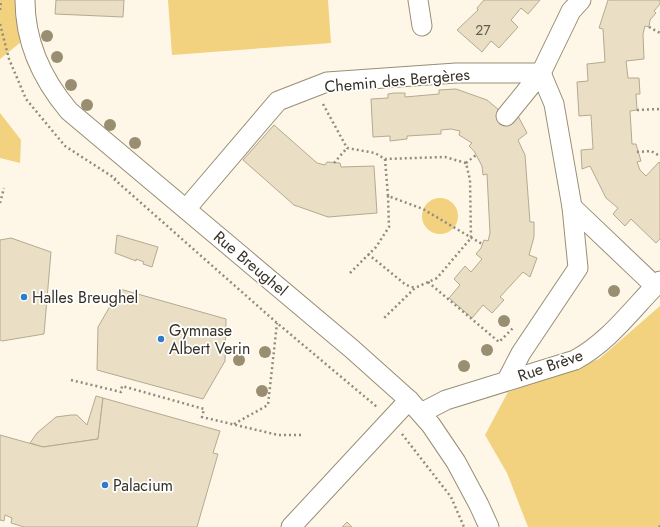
<svg xmlns="http://www.w3.org/2000/svg" width="660" height="527" font-family="Jost,sans-serif">
<rect width="100%" height="100%" fill="#fef7e7"/>
<g fill="#f2d27f">
<path d="M 0,0 L 16,0 L 15,15 L 21,42 L 0,59 Z"/>
<path d="M 168,0 L 328,0 L 331,43 L 172,55 Z"/>
<path d="M 0,113 L 21,140 L 20,163 L 0,158 Z"/>
<circle cx="440" cy="216" r="18"/>
<path d="M 660,306 L 660,527 L 528,527 L 507,473 L 485,435 L 508,392 L 599,359 Z"/>
</g>
<g fill="#eadfc4" stroke="#b4aa90">
<path d="M 56,0 L 124,0 L 123,17 L 55,14 Z"/>
<path d="M 484,0 L 540,0 L 528,14 L 521,8 L 511,20 L 518,27 L 499,48 L 491,41 L 482,52 L 457,30 L 478,10 L 477,8 Z"/>
<path d="M 608,0 L 660,0 L 660,4 L 654,11 L 656,13 L 650,20 L 649,27 L 645,26 L 643,34 L 644,59 L 626,61 L 628,78 L 639,78 L 640,94 L 636,94 L 637,110 L 630,111 L 632,144 L 636,144 L 641,161 L 637,162 L 640,170 L 646,176 L 659,162 L 660,163 L 660,239 L 656,243 L 631,219 L 625,226 L 613,214 L 618,208 L 606,198 L 590,166 L 582,169 L 581,150 L 593,149 L 591,115 L 579,116 L 577,82 L 588,81 L 587,64 L 605,62 L 603,29 L 599,28 Z"/>
<path d="M 456,89 L 487,100 L 512,121 L 518,116 L 527,133 L 518,140 L 525,155 L 530,222 L 534,222 L 534,237 L 529,255 L 537,258 L 530,277 L 523,272 L 500,297 L 504,300 L 492,313 L 483,305 L 472,318 L 449,298 L 460,285 L 454,279 L 465,266 L 471,272 L 482,259 L 476,254 L 481,248 L 484,240 L 488,241 L 490,233 L 487,174 L 483,175 L 482,166 L 474,151 L 469,146 L 472,143 L 459,135 L 460,131 L 451,129 L 441,130 L 441,134 L 407,136 L 407,139 L 390,141 L 390,136 L 373,137 L 371,99 L 388,98 L 388,94 L 394,93 L 405,93 L 405,97 L 439,94 L 439,90 Z"/>
<path d="M 274,125 L 317,163 L 325,165 L 327,162 L 340,163 L 341,167 L 374,166 L 377,213 L 328,217 L 294,205 L 243,160 Z"/>
<path d="M 117,235 L 158,247 L 152,267 L 143,264 L 144,262 L 136,259 L 136,261 L 115,253 Z"/>
<path d="M 11,238 L 51,252 L 44,334 L 2,341 L 0,340 L 0,240 Z"/>
<path d="M 120,289 L 226,319 L 225,361 L 203,399 L 97,370 L 98,327 Z"/>
<path d="M 96,396 L 103,398 L 98,439 L 43,447 L 30,443 L 37,433 L 56,417 L 71,415 L 77,415 L 87,425 Z"/>
<path d="M 103,398 L 220,431 L 213,453 L 218,454 L 197,527 L 24,527 L 11,523 L 12,518 L 5,515 L 4,521 L 0,520 L 0,435 L 43,447 L 98,439 Z"/>
<path d="M 347,522 L 352,527 L 342,527 Z"/>
</g>
<g fill="none" stroke-linecap="round" stroke-linejoin="round">
<defs>
<g id="minor">
<path d="M 25,0 C 25,43 42,79 69,111 L 352,349 L 409,400 L 431,425 L 456,462 L 479,505 L 489,527"/>
<path d="M 418,0 L 422,26"/>
<path d="M 506,116 L 541,73 L 571,11 L 581,0"/>
<path d="M 572,207 L 655,286"/>
<path d="M 186,209 L 278,101 L 327,82 L 456,73 L 541,73 L 554,104 L 572,207 L 578,268 L 521,353 L 507,380"/>
<path d="M 421,413 L 446,400 L 575,360 C 609,342 633,308 660,281"/>
<path d="M 291,527 L 409,400"/>
</g>
</defs>
<use href="#minor" stroke="#988e75" stroke-width="21"/>
<g stroke="#918b7e" stroke-width="2.5" stroke-dasharray="2 3" stroke-linecap="butt">
<path d="M 0,10 L 1,0"/>
<path d="M 0,24 L 9,59 L 26,99 L 65,146 L 116,179"/>
<path d="M 649,27 L 660,33"/>
<path d="M 323,104 L 347,148 L 375,153 L 385,159 L 445,157 L 466,163 L 470,180 L 471,238 L 437,278 L 415,288 L 383,319"/>
<path d="M 637,110 L 660,109"/>
<path d="M 637,152 L 651,151 L 660,156"/>
<path d="M 385,159 L 388,196 L 423,209 L 482,244"/>
<path d="M 334,163 L 347,148"/>
<path d="M 466,163 L 476,155"/>
<path d="M 114,179 L 277,323 L 377,407"/>
<path d="M 0,203 L 4,188"/>
<path d="M 368,254 L 406,285 L 415,288"/>
<path d="M 350,273 L 376,247 L 389,227 L 388,196"/>
<path d="M 428,282 L 499,342 L 513,328"/>
<path d="M 71,380 L 121,392 L 122,386 L 204,409 L 202,417 L 278,435 L 301,435"/>
<path d="M 234,424 L 268,405 L 277,323"/>
<path d="M 402,434 L 451,497 L 464,527"/>
<path d="M 659,527 L 660,526"/>
</g>
<use href="#minor" stroke="#fff" stroke-width="19"/>
</g>
<g fill="#998e71">
<circle cx="47" cy="36" r="6"/>
<circle cx="57" cy="57" r="6"/>
<circle cx="71" cy="85" r="6"/>
<circle cx="87" cy="105" r="6"/>
<circle cx="110" cy="125" r="6"/>
<circle cx="135" cy="143" r="6"/>
<circle cx="614" cy="291" r="6"/>
<circle cx="504" cy="321" r="6"/>
<circle cx="487" cy="350" r="6"/>
<circle cx="265" cy="352" r="6"/>
<circle cx="239" cy="360" r="6"/>
<circle cx="464" cy="366" r="6"/>
<circle cx="262" cy="391" r="6"/>
</g>
<g fill="#2f7bcc" stroke="#fff" stroke-width="1.5">
<circle cx="24" cy="297" r="4"/>
<circle cx="161" cy="339" r="4"/>
<circle cx="105" cy="485" r="4"/>
</g>
<g text-anchor="middle" stroke-width="3.5" stroke-linejoin="round" paint-order="stroke">
<g font-size="14" fill="#635c4e">
<text x="483" y="35">27</text>
</g>
<g font-size="16" fill="#363127" stroke="#fff">
<text transform="translate(397 80) rotate(-5)" y="6">Chemin des Bergères</text>
<text transform="translate(251 263) rotate(40)" y="6">Rue Breughel</text>
<text transform="translate(550 365) rotate(-19)" y="6">Rue Brève</text>
</g>
<g font-size="16" fill="#363127" stroke="#fff" text-anchor="start">
<text x="32" y="303">Halles Breughel</text>
<text x="169" y="336">Gymnase<tspan x="169" dy="18">Albert Verin</tspan></text>
<text x="113" y="491">Palacium</text>
</g>
</g>
</svg>
